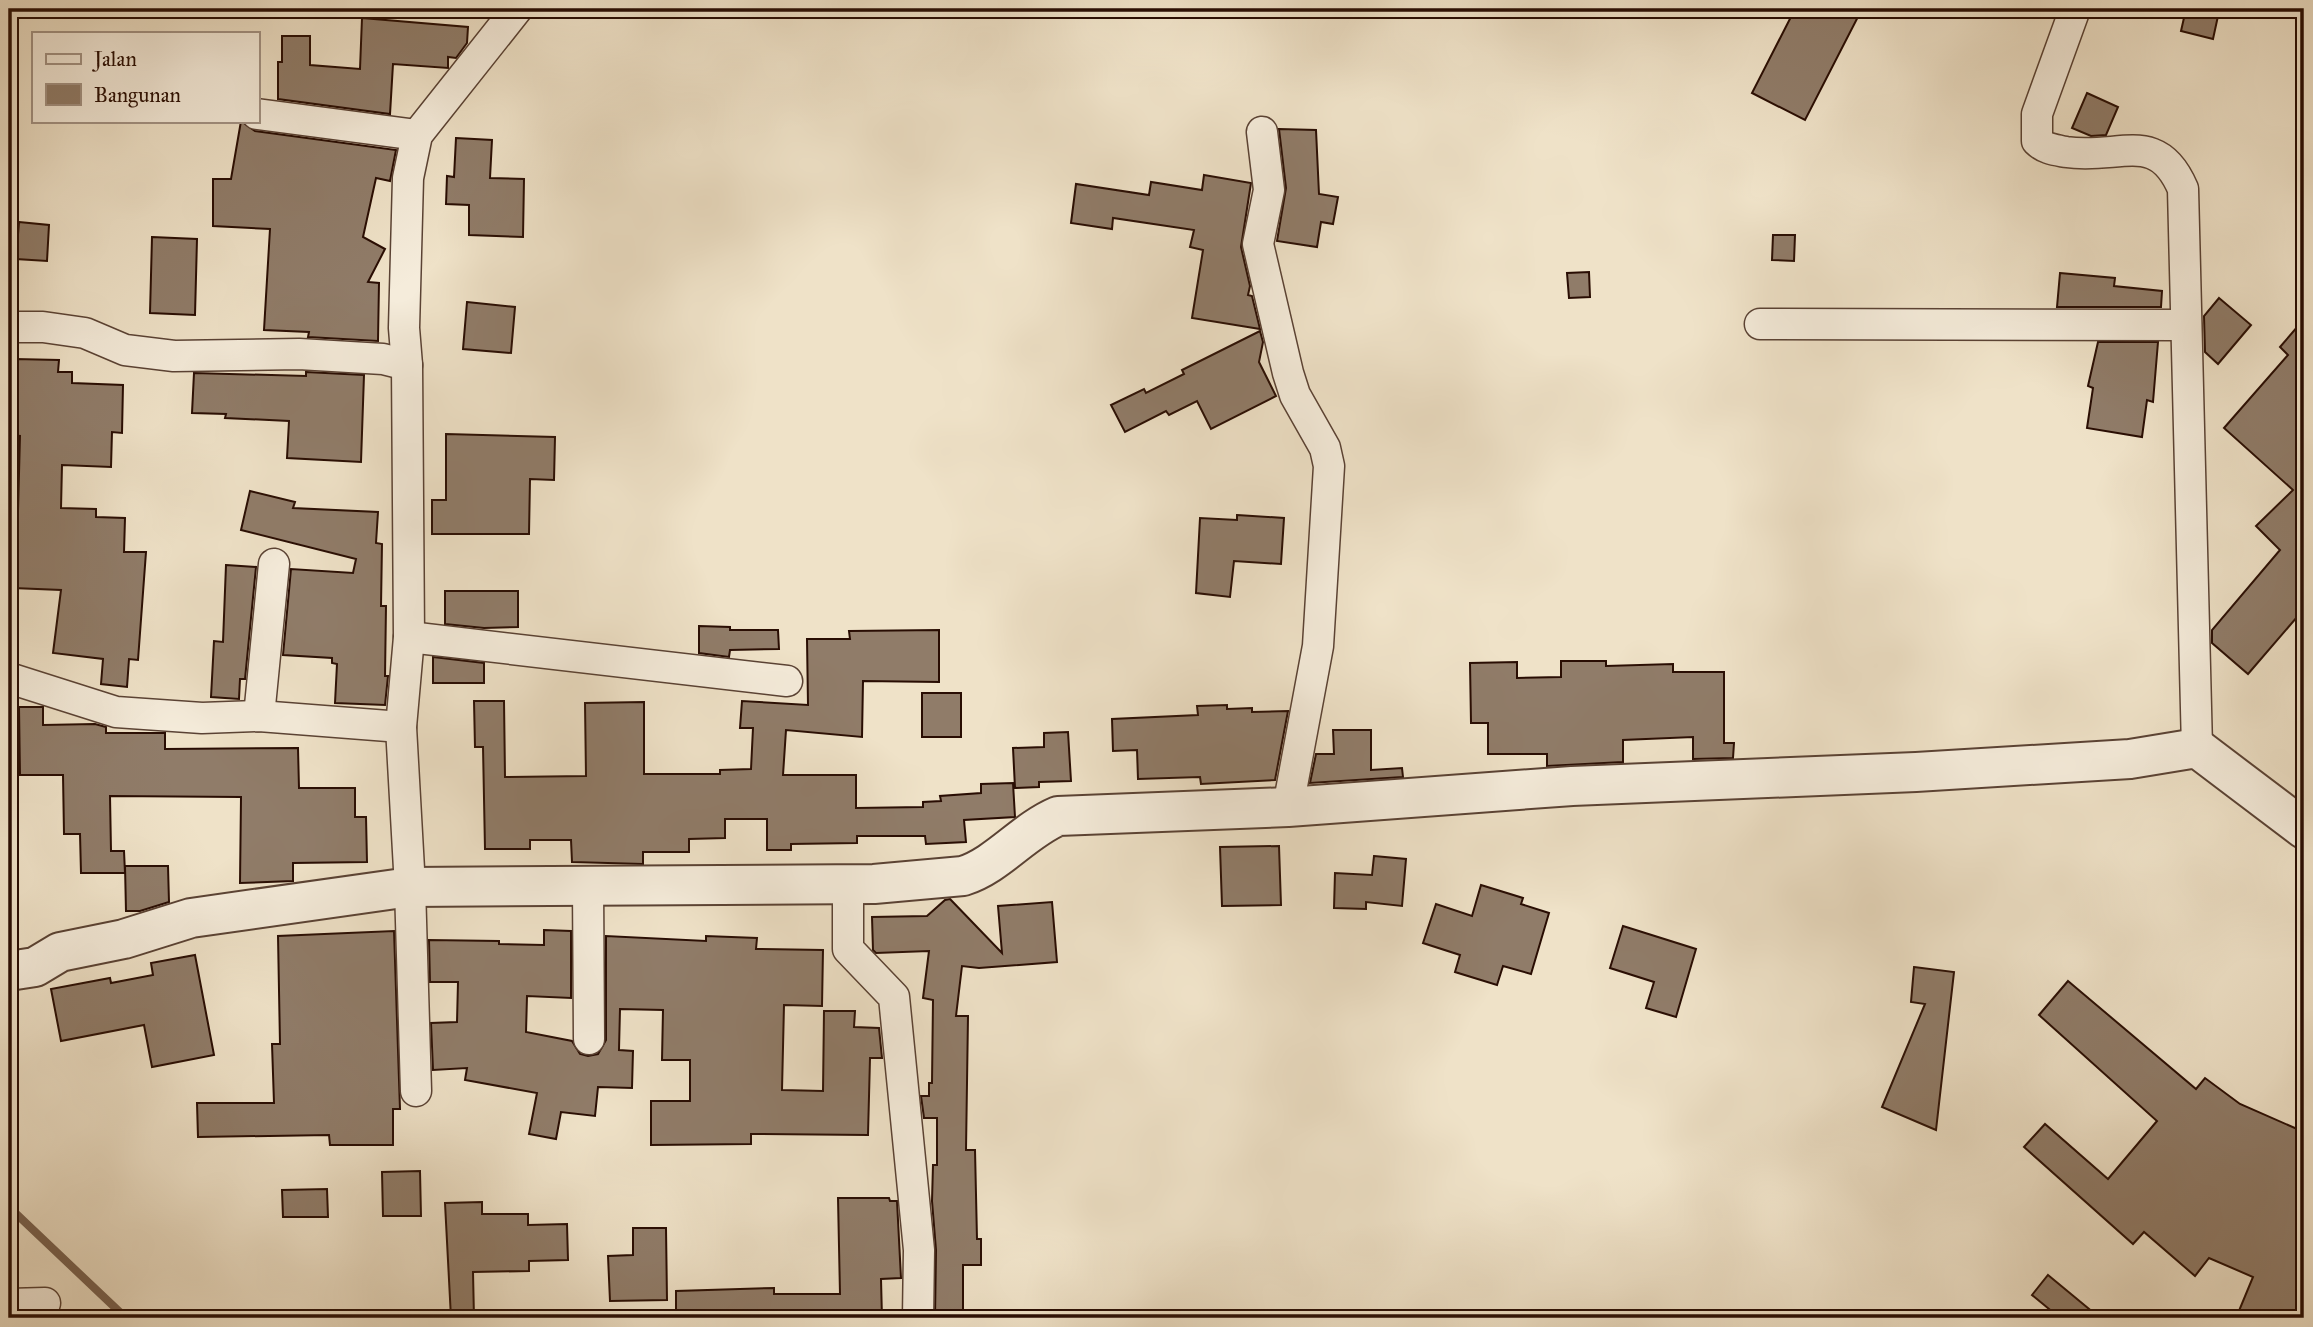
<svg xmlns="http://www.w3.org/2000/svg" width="2313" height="1327" font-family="'IM FELL Great Primer',serif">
<rect width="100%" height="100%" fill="#efe2c8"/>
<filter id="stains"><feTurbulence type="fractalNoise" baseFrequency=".00286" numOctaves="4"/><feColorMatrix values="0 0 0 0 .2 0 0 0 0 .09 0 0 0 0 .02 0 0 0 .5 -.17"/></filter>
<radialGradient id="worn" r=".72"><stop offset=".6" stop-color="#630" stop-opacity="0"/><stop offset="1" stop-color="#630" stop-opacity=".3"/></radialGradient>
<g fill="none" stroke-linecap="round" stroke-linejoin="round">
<path stroke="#786251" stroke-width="8" d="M 9,1207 L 126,1318"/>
</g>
<g fill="#907c69" stroke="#290d03" stroke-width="2">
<path d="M 1795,9 L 1862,9 L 1805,120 L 1752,93 Z"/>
<path d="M 2186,9 L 2218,16 L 2213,39 L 2181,31 Z"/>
<path d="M 362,18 L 468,27 L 467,43 L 456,58 L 448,57 L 448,68 L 393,64 L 390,114 L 278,99 L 278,62 L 282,62 L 282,36 L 310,36 L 310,65 L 360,69 Z"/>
<path d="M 2087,93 L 2118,107 L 2106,135 L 2091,136 L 2072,128 Z"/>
<path d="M 241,121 L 255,131 L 396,150 L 390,181 L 376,178 L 363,237 L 385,249 L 368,282 L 379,283 L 378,341 L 308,337 L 309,332 L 264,330 L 270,229 L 213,226 L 213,179 L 231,179 Z"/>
<path d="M 1279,129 L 1316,130 L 1319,194 L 1338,197 L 1333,224 L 1321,222 L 1317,247 L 1277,241 L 1286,188 Z"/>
<path d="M 456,138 L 492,140 L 490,178 L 524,179 L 523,237 L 469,235 L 469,205 L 446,204 L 447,176 L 454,177 Z"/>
<path d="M 1204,175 L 1251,183 L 1241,247 L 1250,286 L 1248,295 L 1252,296 L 1260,329 L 1192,318 L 1203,250 L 1190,247 L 1194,230 L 1113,218 L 1112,229 L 1071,223 L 1076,184 L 1149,195 L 1151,182 L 1202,190 Z"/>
<path d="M 19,222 L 49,225 L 47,261 L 16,259 Z"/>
<path d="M 1773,235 L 1795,235 L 1794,261 L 1772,260 Z"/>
<path d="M 152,237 L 197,239 L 195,315 L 150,313 Z"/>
<path d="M 1589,272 L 1590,297 L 1569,298 L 1567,273 Z"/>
<path d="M 2060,273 L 2115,278 L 2114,286 L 2162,291 L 2161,307 L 2057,307 Z"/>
<path d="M 2219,298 L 2251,325 L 2218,364 L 2205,352 L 2204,316 Z"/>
<path d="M 467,302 L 515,307 L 511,353 L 463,349 Z"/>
<path d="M 2304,319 L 2304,609 L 2248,674 L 2212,643 L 2212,630 L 2280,550 L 2256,526 L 2293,490 L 2224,428 L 2288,355 L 2280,347 Z"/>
<path d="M 1260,331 L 1263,342 L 1259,362 L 1276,396 L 1211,429 L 1197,401 L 1169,415 L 1166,411 L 1125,432 L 1111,405 L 1144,389 L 1146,393 L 1184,374 L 1182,370 Z"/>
<path d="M 2098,342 L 2158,342 L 2153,402 L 2147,400 L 2142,437 L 2087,428 L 2093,388 L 2088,386 Z"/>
<path d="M 15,359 L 59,360 L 58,372 L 72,372 L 72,383 L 123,385 L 122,433 L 112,432 L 111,467 L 62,465 L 61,508 L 96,509 L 96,517 L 125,518 L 124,552 L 146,552 L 138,660 L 129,659 L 127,687 L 101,684 L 103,659 L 53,653 L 61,590 L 13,588 L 14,547 L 9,547 L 9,510 L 18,511 L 20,436 L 9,435 L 9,412 L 13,412 Z"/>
<path d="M 306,372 L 364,375 L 361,462 L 287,458 L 289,421 L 225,418 L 226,414 L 192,413 L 194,373 L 306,376 Z"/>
<path d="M 446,434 L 555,437 L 554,480 L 530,479 L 529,534 L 432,534 L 432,500 L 446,500 Z"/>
<path d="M 250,491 L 295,502 L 293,508 L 378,512 L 376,543 L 382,544 L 381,606 L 386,606 L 385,676 L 388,676 L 385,705 L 335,703 L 337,664 L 332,663 L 332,658 L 283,655 L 291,569 L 353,573 L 356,559 L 241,530 Z"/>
<path d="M 1237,515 L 1284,518 L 1281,564 L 1234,561 L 1230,597 L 1196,593 L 1200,518 L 1237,520 Z"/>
<path d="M 226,565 L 256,567 L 245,679 L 240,679 L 239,699 L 211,697 L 214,641 L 223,642 Z"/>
<path d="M 445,591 L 518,591 L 518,627 L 484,628 L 445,624 Z"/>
<path d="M 699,626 L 730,627 L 730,630 L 778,630 L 779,649 L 730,650 L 729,657 L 699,653 Z"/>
<path d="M 939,630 L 939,682 L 863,681 L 862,737 L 786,730 L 783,775 L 856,775 L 856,808 L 923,807 L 923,802 L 941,801 L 940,796 L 981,793 L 981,784 L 1013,783 L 1015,817 L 964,820 L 966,842 L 926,844 L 925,836 L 857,836 L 857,843 L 791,844 L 791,850 L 767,850 L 767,819 L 725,819 L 725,838 L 689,839 L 689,852 L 643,852 L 643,864 L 572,862 L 571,840 L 530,840 L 530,849 L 485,849 L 483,747 L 475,747 L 474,701 L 504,701 L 505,777 L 586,776 L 585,703 L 644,702 L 644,774 L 720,774 L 720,770 L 751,769 L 753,728 L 740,728 L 742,701 L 808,705 L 807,639 L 850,639 L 849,631 Z"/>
<path d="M 433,657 L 484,663 L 484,683 L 433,683 Z"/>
<path d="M 1561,661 L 1606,661 L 1606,666 L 1673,664 L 1673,672 L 1724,672 L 1724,743 L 1734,743 L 1733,758 L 1693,759 L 1693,737 L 1623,740 L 1623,762 L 1547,766 L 1547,754 L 1488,754 L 1488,723 L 1471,723 L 1470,663 L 1517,662 L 1517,678 L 1561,677 Z"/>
<rect x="922" y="693" width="39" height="44"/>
<path d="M 1227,705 L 1227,709 L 1252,708 L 1252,712 L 1288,711 L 1275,780 L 1201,784 L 1200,777 L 1138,779 L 1137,750 L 1113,751 L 1112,719 L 1198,715 L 1197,706 Z"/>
<path d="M 19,707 L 43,707 L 43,725 L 95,724 L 106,727 L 106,733 L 165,733 L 165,749 L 298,748 L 299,788 L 355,788 L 355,817 L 366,817 L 367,862 L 293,863 L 293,881 L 240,883 L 241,797 L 110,796 L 111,851 L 124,851 L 125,873 L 81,873 L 80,834 L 64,834 L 63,775 L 20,775 Z"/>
<path d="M 1333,730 L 1371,730 L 1371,770 L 1402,768 L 1403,777 L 1310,783 L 1316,754 L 1334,754 Z"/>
<path d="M 1068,732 L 1071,781 L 1039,782 L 1039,787 L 1015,788 L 1013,748 L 1044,747 L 1044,733 Z"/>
<path d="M 1279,846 L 1281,905 L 1222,906 L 1220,847 Z"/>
<path d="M 1374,856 L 1406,859 L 1402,906 L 1366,902 L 1366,909 L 1334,908 L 1335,873 L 1372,875 Z"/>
<path d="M 125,866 L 168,866 L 169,902 L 140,911 L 126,911 Z"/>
<path d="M 1481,885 L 1523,898 L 1521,904 L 1549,913 L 1531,974 L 1503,966 L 1497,985 L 1455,972 L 1460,955 L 1423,943 L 1436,904 L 1472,916 Z"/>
<path d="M 950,899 L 1002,953 L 998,906 L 1052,902 L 1057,962 L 979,968 L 962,966 L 956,1016 L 968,1016 L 966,1150 L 975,1150 L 977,1239 L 981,1239 L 981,1265 L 963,1265 L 963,1318 L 935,1318 L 936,1250 L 932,1201 L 933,1165 L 937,1165 L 937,1118 L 924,1118 L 921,1096 L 929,1096 L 929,1083 L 932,1083 L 933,1000 L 923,998 L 929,951 L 876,953 L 873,950 L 872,917 L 927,916 L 945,900 Z"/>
<path d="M 1623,926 L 1696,949 L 1676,1017 L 1646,1008 L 1654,982 L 1610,968 Z"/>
<path d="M 544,930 L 571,931 L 571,998 L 527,996 L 526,1032 L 572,1041 L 580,1054 L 588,1056 L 598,1054 L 606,1040 L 606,936 L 706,941 L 706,936 L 757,938 L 756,949 L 823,950 L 822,1006 L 784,1005 L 782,1090 L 823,1091 L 824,1011 L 855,1011 L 854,1027 L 879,1028 L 882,1058 L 870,1058 L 868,1135 L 751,1134 L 751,1144 L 651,1145 L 651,1101 L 690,1101 L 690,1060 L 662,1060 L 663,1010 L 620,1009 L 619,1050 L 633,1051 L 632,1088 L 598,1087 L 595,1116 L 561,1112 L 556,1139 L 529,1134 L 537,1093 L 465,1080 L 467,1068 L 433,1070 L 431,1023 L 457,1022 L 458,982 L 430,982 L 429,940 L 499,941 L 499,944 L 544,945 Z"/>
<path d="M 394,931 L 400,1109 L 393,1109 L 393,1145 L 330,1145 L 329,1135 L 198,1137 L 197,1103 L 274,1103 L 272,1044 L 280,1044 L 278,936 Z"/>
<path d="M 195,955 L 214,1055 L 152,1067 L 144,1025 L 61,1041 L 51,989 L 110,978 L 111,983 L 153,975 L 151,963 Z"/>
<path d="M 1914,967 L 1954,972 L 1936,1130 L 1882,1107 L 1925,1004 L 1911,1002 Z"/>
<path d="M 2068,981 L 2196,1089 L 2205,1078 L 2240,1104 L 2304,1132 L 2304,1318 L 2236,1318 L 2253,1277 L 2209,1258 L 2195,1276 L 2144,1232 L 2133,1244 L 2024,1147 L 2045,1124 L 2108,1179 L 2157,1121 L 2039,1015 Z"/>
<path d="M 420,1171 L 421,1216 L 383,1216 L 382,1172 Z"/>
<path d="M 327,1189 L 328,1217 L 283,1217 L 282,1190 Z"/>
<path d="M 838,1198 L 889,1198 L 890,1201 L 897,1201 L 901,1278 L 881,1279 L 882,1318 L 676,1318 L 676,1291 L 774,1288 L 774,1294 L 840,1294 Z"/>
<path d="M 482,1202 L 482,1214 L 528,1214 L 528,1225 L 567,1224 L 568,1260 L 529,1261 L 529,1271 L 473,1272 L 474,1318 L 451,1318 L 445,1203 Z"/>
<path d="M 633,1228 L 666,1228 L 667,1300 L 610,1301 L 608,1256 L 633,1255 Z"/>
<path d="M 2048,1275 L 2100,1318 L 2060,1318 L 2032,1295 Z"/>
</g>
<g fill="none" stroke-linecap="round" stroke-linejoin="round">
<defs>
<g id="minor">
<path d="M 2075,9 L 2037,114 L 2037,141 C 2045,149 2055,150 2066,152 C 2120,160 2157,128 2183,189 L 2197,748"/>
<path d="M 257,114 L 417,135"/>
<path d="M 1262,132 L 1269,190 L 1258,244 L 1288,373 L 1295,395 L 1325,448 L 1329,466 L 1318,646 L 1288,807"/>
<path d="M 1760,324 L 2186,325"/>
<path d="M 9,327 L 43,327 L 85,333 L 125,350 L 174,356 L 299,354 L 383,359 L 407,365"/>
<path d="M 409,637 L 787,681"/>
<path d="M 9,678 L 116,712 L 202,718 L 259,716 L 401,727"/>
<path d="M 259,716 L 274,564"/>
<path d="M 848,884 L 848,949 L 894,997 L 919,1250 L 918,1318"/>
<path d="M 588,886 L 589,1039"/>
<path d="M 416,1091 L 410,887 L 401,727 L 409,637 L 407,365 L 404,328 L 408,178 L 417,135 L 517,9"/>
<path d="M 9,1304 L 45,1303"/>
</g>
<path id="tertiary" d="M 9,971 L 35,967 L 60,952 L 124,939 L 191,918 L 410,887 L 874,884 L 963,876 C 998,865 1023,831 1058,816 L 1288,807 L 1572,786 L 1916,772 L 2130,759 L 2197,748 L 2304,829"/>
</defs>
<use href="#minor" stroke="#5a4234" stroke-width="33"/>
<use href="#tertiary" stroke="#5a4234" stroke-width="42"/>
<use href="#minor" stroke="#f5ecdb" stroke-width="30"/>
<use href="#tertiary" stroke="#f5ecdb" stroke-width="38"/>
</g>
<rect width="2313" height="1327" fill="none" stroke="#efe2c8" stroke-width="35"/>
<rect x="10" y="10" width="2292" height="1306" fill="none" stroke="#290d03" stroke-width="3.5"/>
<rect x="18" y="18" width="2278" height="1292" fill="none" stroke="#290d03" stroke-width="2"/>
<rect x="32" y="32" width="228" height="91" fill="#f5ecdb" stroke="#a39385" stroke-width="2"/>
<rect x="46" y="54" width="35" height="10" fill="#f5ecdb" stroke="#a39385" stroke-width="2"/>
<text x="94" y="66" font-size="21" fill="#290d03">Jalan</text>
<rect x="46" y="84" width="35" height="21" fill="#907c69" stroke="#a39385" stroke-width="2"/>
<text x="94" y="102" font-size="21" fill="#290d03">Bangunan</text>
<rect width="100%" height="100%" filter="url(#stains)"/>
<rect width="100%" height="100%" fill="url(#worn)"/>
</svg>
